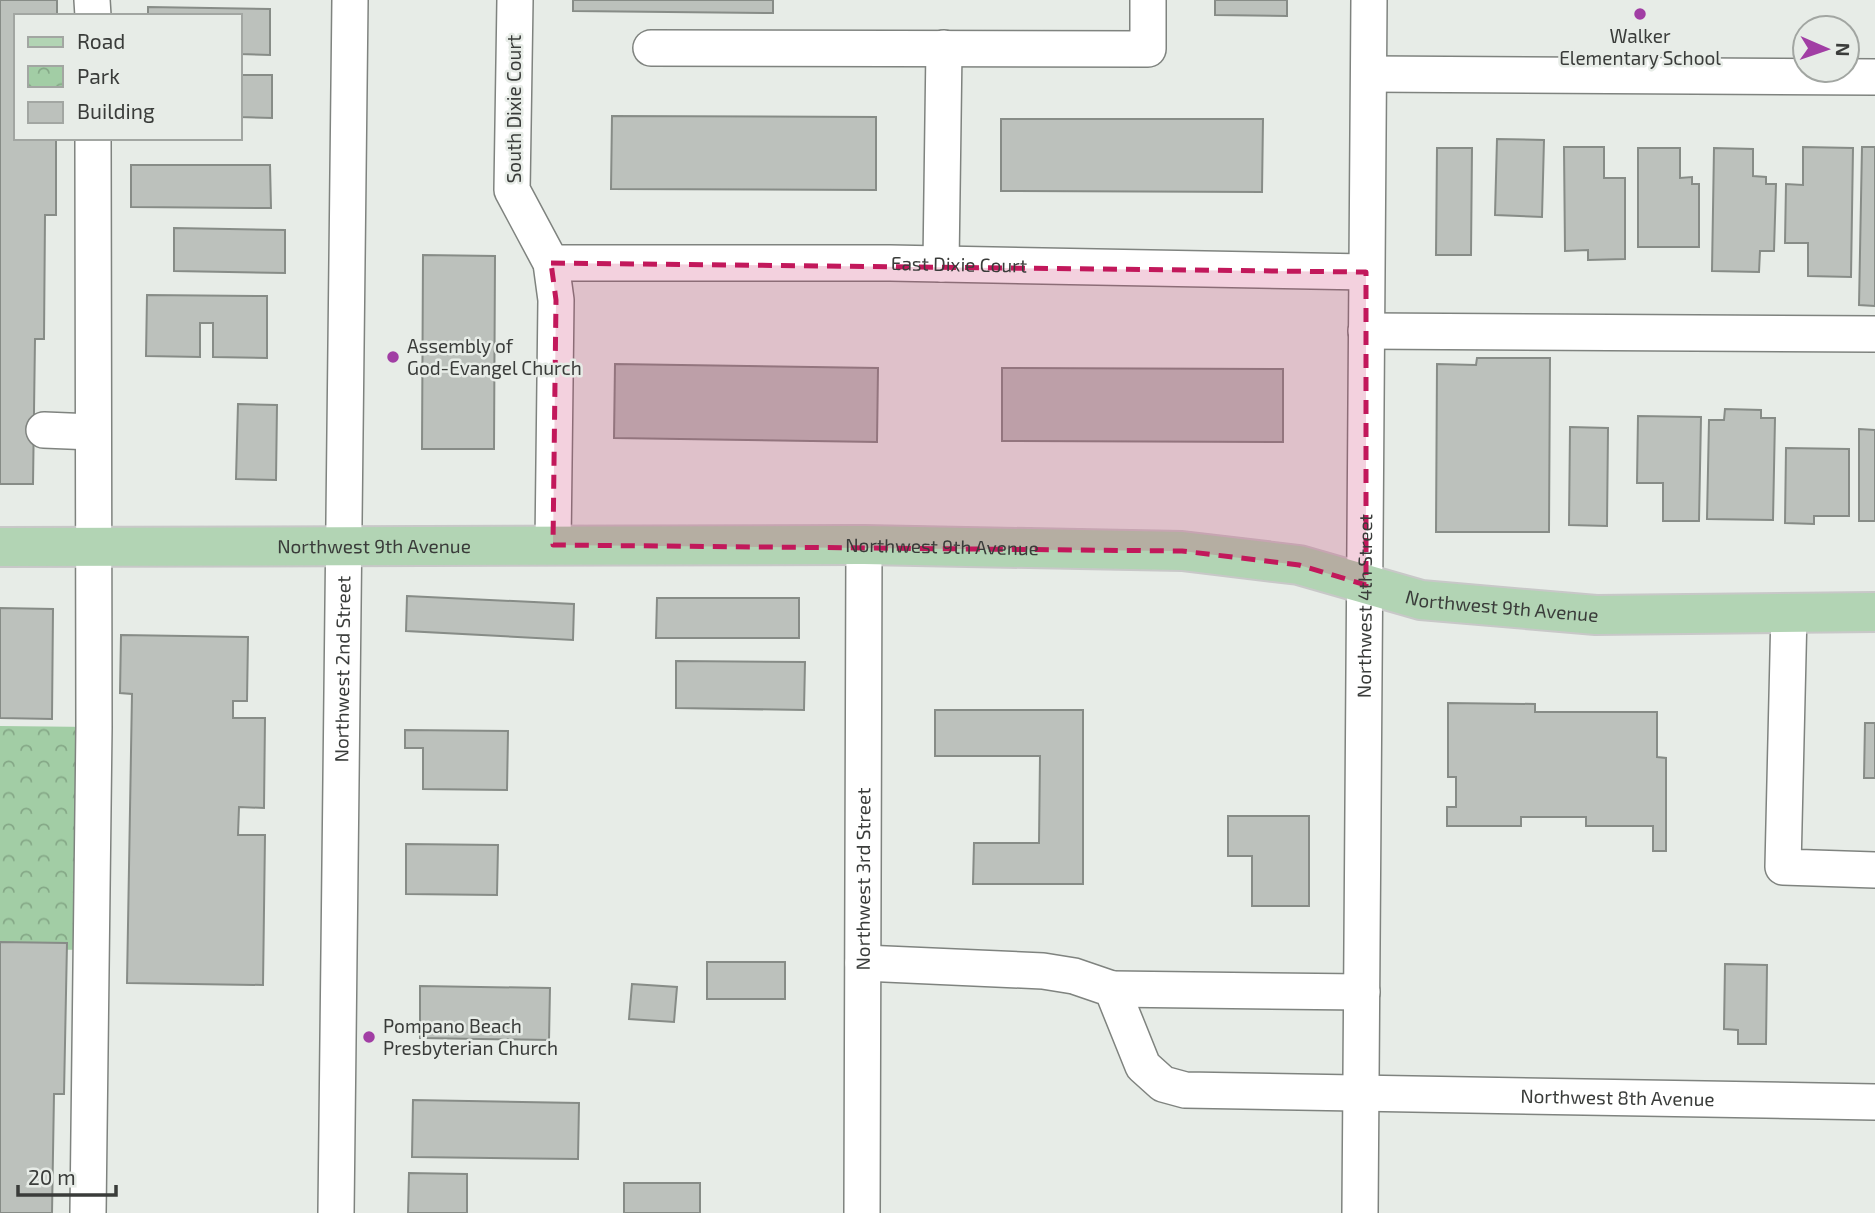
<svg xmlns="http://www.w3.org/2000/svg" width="1875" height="1213" font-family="'Exo 2',sans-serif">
<defs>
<pattern id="park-crowns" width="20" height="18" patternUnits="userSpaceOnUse" patternTransform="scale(1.75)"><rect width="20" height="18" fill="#a2cda5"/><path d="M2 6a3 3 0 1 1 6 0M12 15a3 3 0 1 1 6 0" fill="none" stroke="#85a887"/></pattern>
</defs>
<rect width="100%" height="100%" fill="#e7ece7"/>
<path fill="url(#park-crowns)" d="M 0,726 L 94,727 L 91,950 L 0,949 Z"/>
<g fill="#bcc1bc" stroke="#878c87" stroke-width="2">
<path d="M 0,0 L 57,0 L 57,16 L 16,16 L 16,138 L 56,138 L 56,215 L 45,215 L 44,339 L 35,339 L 33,484 L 0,484 Z"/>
<path d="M 573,0 L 773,0 L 773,13 L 573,11 Z"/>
<path d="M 1215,0 L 1287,0 L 1287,16 L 1215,15 Z"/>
<path d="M 148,7 L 270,9 L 270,55 L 240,54 L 240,16 L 148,16 Z"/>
<path d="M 240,75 L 272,75 L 272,118 L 240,117 Z"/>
<path d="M 612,116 L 876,117 L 876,190 L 611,189 Z"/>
<path d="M 1001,119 L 1263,119 L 1262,192 L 1001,191 Z"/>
<path d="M 1497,139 L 1544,140 L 1542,217 L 1495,215 Z"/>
<path d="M 1564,147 L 1604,147 L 1604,178 L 1625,178 L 1625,259 L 1588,260 L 1588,250 L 1565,251 Z"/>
<path d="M 1803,147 L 1853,148 L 1851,277 L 1808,276 L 1808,243 L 1785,243 L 1786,184 L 1803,185 Z"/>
<path d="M 1862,147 L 1875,147 L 1875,306 L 1859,305 Z"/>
<path d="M 1437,148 L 1472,148 L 1471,255 L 1436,255 Z"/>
<path d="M 1638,148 L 1680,148 L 1680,178 L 1692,177 L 1692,184 L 1699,184 L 1699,247 L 1638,247 Z"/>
<path d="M 1714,148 L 1753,149 L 1753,176 L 1766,177 L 1766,184 L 1776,184 L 1774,251 L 1760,251 L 1759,272 L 1712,271 Z"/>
<path d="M 131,165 L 270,165 L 271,208 L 131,207 Z"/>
<path d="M 174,228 L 285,230 L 285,273 L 174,271 Z"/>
<path d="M 423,255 L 495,256 L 494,449 L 422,449 Z"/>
<path d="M 147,295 L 267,296 L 267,358 L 213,357 L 213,323 L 200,323 L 200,357 L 146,356 Z"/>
<path d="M 1477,358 L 1550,358 L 1549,532 L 1436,532 L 1437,364 L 1476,365 Z"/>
<path d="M 615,364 L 878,368 L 877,442 L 614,438 Z"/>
<path d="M 1002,368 L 1283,369 L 1283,442 L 1002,441 Z"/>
<path d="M 238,404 L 277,405 L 276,480 L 236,479 Z"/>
<path d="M 1725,409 L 1761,410 L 1761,418 L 1775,418 L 1773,520 L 1707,519 L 1709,420 L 1724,420 Z"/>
<path d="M 1638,416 L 1701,417 L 1699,521 L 1663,521 L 1663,483 L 1637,483 Z"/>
<path d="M 1570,427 L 1608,428 L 1607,526 L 1569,525 Z"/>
<path d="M 1859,429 L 1875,430 L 1875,521 L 1859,521 Z"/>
<path d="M 1786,448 L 1849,449 L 1849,516 L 1814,516 L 1814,524 L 1785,523 Z"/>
<path d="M 407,596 L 574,604 L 573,640 L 406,631 Z"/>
<path d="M 657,598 L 799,598 L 799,638 L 656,638 Z"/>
<path d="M 0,608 L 53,609 L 52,719 L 0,718 Z"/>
<path d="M 121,635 L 248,637 L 247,701 L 233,701 L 233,718 L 265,718 L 264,808 L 239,807 L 238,835 L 265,835 L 263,985 L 127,983 L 132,694 L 120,693 Z"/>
<path d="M 676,661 L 805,662 L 804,710 L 676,708 Z"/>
<path d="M 1448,703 L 1535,704 L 1535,712 L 1657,712 L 1657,757 L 1666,758 L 1666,851 L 1653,851 L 1653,826 L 1586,826 L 1586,817 L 1521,817 L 1521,826 L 1447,826 L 1447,807 L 1456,807 L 1456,777 L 1448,777 Z"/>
<path d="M 935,710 L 1083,710 L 1083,884 L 973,884 L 974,843 L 1039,843 L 1040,756 L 935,756 Z"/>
<path d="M 1865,723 L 1875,723 L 1875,778 L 1864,778 Z"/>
<path d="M 405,730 L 508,731 L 507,790 L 423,789 L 423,748 L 405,748 Z"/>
<path d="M 1228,816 L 1309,816 L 1309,906 L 1252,906 L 1252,856 L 1228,856 Z"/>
<path d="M 406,844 L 498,845 L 497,895 L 406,894 Z"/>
<path d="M 0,942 L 67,943 L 64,1094 L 54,1094 L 52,1213 L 0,1213 Z"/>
<rect x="707" y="962" width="78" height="37"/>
<path d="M 1725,964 L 1767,965 L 1766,1044 L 1738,1044 L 1738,1030 L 1724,1029 Z"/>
<path d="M 632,984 L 677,987 L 674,1022 L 629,1019 Z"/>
<path d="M 420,986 L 550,988 L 549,1040 L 420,1038 Z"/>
<path d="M 413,1100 L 579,1103 L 578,1159 L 412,1157 Z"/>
<path d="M 409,1173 L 467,1174 L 467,1213 L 408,1213 Z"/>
<rect x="624" y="1183" width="76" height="30"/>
</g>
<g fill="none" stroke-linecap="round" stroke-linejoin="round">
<defs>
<g id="minor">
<path d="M 92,0 L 93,16"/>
<path d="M 515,0 L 512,190 L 551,263 L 556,300 L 553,545"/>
<path d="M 651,48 L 1148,49 L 1148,0"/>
<path d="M 1369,74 L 1875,77"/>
<path id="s1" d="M 551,263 L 890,263 L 1366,272"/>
<path d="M 941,264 L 944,48"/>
<path d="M 1366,331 L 1875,334"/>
<path d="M 44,430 L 93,432"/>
<path d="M 1789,612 L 1783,867 L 1875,870"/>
<path id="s2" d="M 863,963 L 1043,971 L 1074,976 L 1112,989 L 1143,1066 L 1163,1084 L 1185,1090 L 1875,1102"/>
<path d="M 1112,989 L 1362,992"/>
<path d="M 88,1213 L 94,727 L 93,138"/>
<path id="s3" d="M 336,1213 L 350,0"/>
<path id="s4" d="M 862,1213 L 864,545"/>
<path id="s5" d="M 1360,1213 L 1369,0"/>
</g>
<g id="major">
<path id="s6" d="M 0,547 L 864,545 L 1182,551 L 1299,565 L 1421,600 L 1596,615 L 1875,612"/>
</g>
</defs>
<use href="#minor" stroke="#7f837f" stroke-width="38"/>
<use href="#major" stroke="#c8c8c8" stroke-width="42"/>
<use href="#minor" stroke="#fff" stroke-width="35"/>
<use href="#major" stroke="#b2d4b4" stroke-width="38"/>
</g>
<path fill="#c2185b" fill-opacity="0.2" stroke="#c2185b" stroke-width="5" stroke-dasharray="14 9" stroke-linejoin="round" d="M 551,263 L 1366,272 L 1366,585 L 1299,565 L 1182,551 L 553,545 L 556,300 Z"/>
<g fill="#a13ea4" stroke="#e7ece7" stroke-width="2.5">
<circle cx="1640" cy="14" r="7"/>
<circle cx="393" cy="357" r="7"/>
<circle cx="369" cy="1037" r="7"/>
</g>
<g text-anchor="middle" stroke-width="5" stroke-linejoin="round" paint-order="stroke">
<g font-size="19" fill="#3a3c3a" stroke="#e7ece7" text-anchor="start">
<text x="1640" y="43" text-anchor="middle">Walker<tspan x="1640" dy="22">Elementary School</tspan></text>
<text x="407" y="353">Assembly of<tspan x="407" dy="22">God-Evangel Church</tspan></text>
<text x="383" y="1033">Pompano Beach<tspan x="383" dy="22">Presbyterian Church</tspan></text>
</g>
<g font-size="19" fill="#3a3c3a" stroke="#e7ece7">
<text transform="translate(514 109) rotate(-90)" y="7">South Dixie Court</text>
<text dy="7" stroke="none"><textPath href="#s1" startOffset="408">East Dixie Court</textPath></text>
<text dy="7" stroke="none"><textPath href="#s6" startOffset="374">Northwest 9th Avenue</textPath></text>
<text dy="7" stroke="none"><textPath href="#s6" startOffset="942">Northwest 9th Avenue</textPath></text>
<text dy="7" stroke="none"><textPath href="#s6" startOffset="1508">Northwest 9th Avenue</textPath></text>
<text dy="7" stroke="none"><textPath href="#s5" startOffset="607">Northwest 4th Street</textPath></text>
<text dy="7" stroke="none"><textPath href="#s3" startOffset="544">Northwest 2nd Street</textPath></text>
<text dy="7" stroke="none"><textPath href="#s4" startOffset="334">Northwest 3rd Street</textPath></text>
<text dy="7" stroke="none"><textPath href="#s2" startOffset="817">Northwest 8th Avenue</textPath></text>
</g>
</g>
<rect x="14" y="14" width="228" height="126" fill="#e7ece7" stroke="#a2a6a2" stroke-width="2"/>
<rect x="28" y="37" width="35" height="10" fill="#b2d4b4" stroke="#a2a6a2" stroke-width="2"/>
<text x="77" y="49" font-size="21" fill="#3a3c3a">Road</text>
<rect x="28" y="66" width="35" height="21" fill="url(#park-crowns)" stroke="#a2a6a2" stroke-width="2"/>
<text x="77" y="84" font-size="21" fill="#3a3c3a">Park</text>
<rect x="28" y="102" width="35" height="21" fill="#bcc1bc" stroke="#a2a6a2" stroke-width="2"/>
<text x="77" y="119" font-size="21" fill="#3a3c3a">Building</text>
<g transform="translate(1826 49) rotate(92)"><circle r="33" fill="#e7ece7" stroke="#a2a6a2" stroke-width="2"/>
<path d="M0-5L12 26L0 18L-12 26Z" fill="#a13ea4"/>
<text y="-10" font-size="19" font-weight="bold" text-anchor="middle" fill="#3a3c3a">N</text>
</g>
<path d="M18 1185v10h98v-10" fill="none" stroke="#3a3c3a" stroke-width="3.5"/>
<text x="28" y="1185" font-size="21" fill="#3a3c3a" stroke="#e7ece7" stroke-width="5" paint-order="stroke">20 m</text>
</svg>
